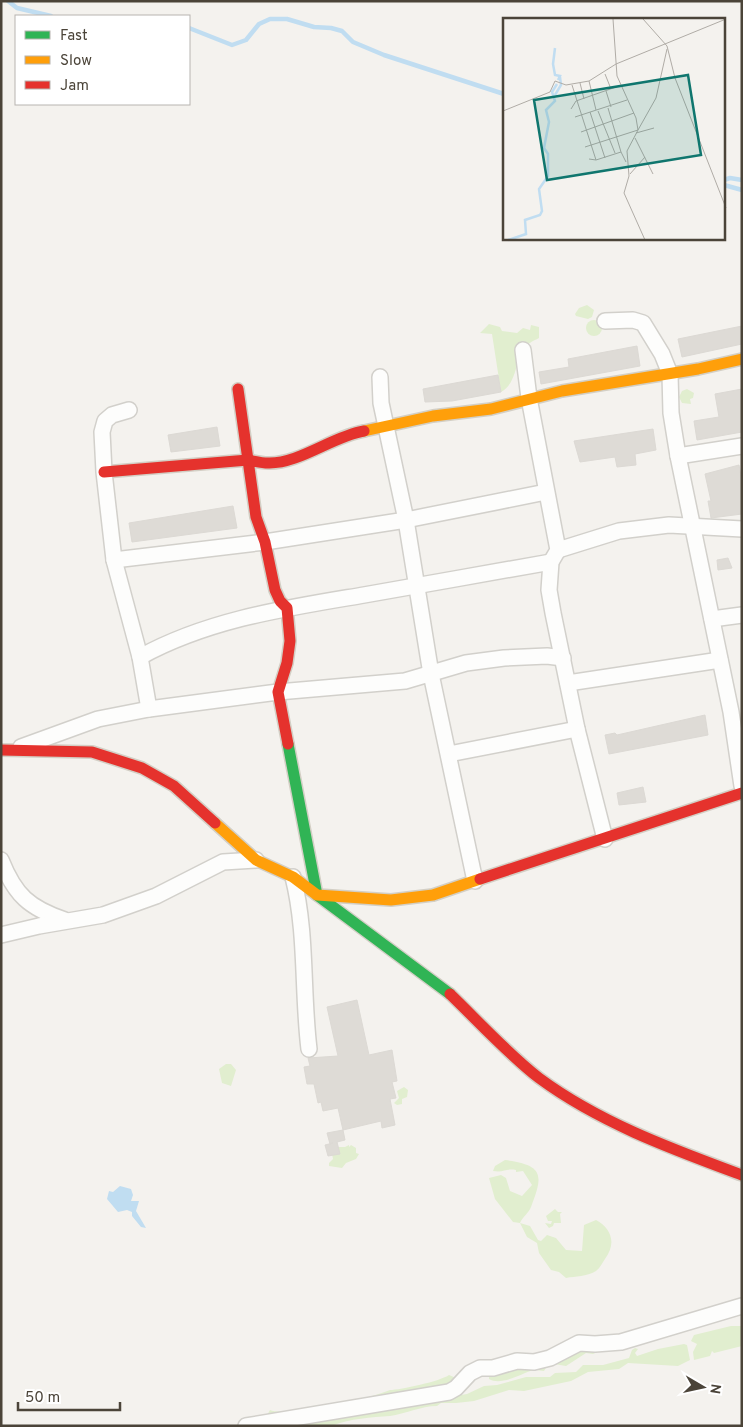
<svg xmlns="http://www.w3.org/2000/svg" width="743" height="1427" font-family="Overpass,sans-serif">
<rect width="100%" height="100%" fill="#f4f2ee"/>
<g fill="#e1eecf">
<path d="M 587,305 L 594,310 L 592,317 L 588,319 L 576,316 L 575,314 L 579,308 Z"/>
<circle cx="594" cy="328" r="8"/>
<path d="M 489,324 L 500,327 L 502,331 L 517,333 L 523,328 L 530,330 L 531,325 L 539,327 L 539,338 C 533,341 526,344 523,350 C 515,364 516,384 501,392 L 492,334 L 480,333 Z"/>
<path d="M 687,389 L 694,393 L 693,398 L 690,399 L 691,404 L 682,403 L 679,397 L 682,391 Z"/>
<path d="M 226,1064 L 231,1064 L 236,1070 L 231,1086 L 222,1083 L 219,1069 Z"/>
<path d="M 404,1087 L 408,1090 L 407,1097 L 402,1099 L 402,1104 L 397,1105 L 394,1103 L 399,1098 L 397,1091 Z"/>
<path d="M 349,1145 L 349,1147 L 351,1145 L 356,1148 L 356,1153 L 359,1154 L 356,1159 L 346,1163 L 342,1168 L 329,1166 L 329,1163 L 333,1159 L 332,1154 L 338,1154 L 336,1147 L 345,1147 Z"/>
<path d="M 505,1160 C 543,1165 544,1174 531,1207 C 529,1213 523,1216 520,1223 L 530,1226 L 538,1240 L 541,1241 L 547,1235 L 556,1238 L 566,1250 L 582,1251 L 584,1225 L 596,1220 C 611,1228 617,1243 605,1259 C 602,1263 600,1268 596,1271 C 586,1277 576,1276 566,1278 L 559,1272 L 551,1270 L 539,1253 L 537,1243 L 527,1237 L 520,1223 L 513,1222 L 495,1199 L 489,1178 L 501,1175 L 506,1178 L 510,1191 L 522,1196 L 532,1185 L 523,1171 L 516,1172 L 516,1170 C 506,1168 504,1173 493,1171 L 495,1166 Z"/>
<path d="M 555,1209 L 558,1212 L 562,1212 L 560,1214 L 561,1223 L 554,1223 L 553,1226 L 549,1228 L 545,1223 L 551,1224 L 552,1221 L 548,1221 L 546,1216 Z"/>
<path d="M 731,1326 L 742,1326 L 742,1346 L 714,1353 L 712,1351 L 710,1356 L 694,1360 L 693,1352 L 697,1344 L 691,1341 L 694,1335 Z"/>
<path d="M 684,1344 L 687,1345 L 690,1360 L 678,1366 L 628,1363 L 619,1369 L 588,1372 L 571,1381 L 524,1391 L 509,1390 L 474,1401 L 456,1403 L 441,1403 L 437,1406 C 421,1406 405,1414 390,1416 C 372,1417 349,1419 334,1425 C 325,1427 291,1426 280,1426 L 467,1394 L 484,1386 L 497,1385 L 526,1377 L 550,1377 L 555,1373 L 576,1372 L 583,1365 L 603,1365 L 629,1358 L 632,1350 L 635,1348 L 638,1349 L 635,1353 L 637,1356 L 658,1349 Z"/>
<path d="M 572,1349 L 600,1351 L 593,1354 L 586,1353 L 566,1366 L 554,1364 L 565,1360 Z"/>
<path d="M 547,1366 L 544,1371 C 540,1371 537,1369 533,1370 C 521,1374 501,1386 489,1379 L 489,1375 L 495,1370 Z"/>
<path d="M 449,1375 L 456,1378 L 451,1387 L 266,1417 L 270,1410 C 286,1417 373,1398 390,1390 C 400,1390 441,1381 449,1375 Z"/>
</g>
<path fill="#c0ddf1" d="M 120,1186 L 131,1189 L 133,1195 L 131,1201 L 139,1201 L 136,1211 L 146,1228 L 141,1227 L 132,1216 L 132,1212 L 127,1210 L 118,1212 L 107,1199 L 109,1191 L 113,1192 Z"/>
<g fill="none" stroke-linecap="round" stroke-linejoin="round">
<g stroke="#c0ddf1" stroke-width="4.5">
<path d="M 8,1 L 17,8 L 51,16"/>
<path d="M 189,28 L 232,45 L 246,40 L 259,24 L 270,19 L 287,19 L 314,27 L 331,28 L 342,31 L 353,42 L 384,55 L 504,94"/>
<path d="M 724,180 L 730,178 L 742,180"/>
<path d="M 724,185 L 742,190"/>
</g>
</g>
<g fill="#dedbd6" stroke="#dcd9d4">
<path d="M 742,326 L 742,344 L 682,357 L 678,339 Z"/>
<path d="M 637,346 L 640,366 L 541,384 L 539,372 L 569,367 L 568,359 Z"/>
<path d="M 498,375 L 501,392 L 452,401 L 425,402 L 423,389 Z"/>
<path d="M 742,389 L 742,432 L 697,440 L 694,421 L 719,417 L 715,394 Z"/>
<path d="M 217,427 L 220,446 L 171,452 L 168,435 Z"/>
<path d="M 653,429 L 656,450 L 635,454 L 636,465 L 617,467 L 615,457 L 580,462 L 574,441 Z"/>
<path d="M 739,465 L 742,481 L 742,514 L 711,518 L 708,501 L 711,501 L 705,474 Z"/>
<path d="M 233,506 L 237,528 L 132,542 L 129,523 Z"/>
<path d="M 728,558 L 732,568 L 718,570 L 717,560 Z"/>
<path d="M 705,715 L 708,735 L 609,754 L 605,735 L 615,733 L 617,735 Z"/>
<path d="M 643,787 L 646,802 L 619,805 L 617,793 Z"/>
<path d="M 357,1000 L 369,1055 L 392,1050 L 397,1081 L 392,1082 L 396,1098 L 390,1099 L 395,1125 L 382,1128 L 381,1121 L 343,1130 L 338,1108 L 323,1111 L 321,1102 L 318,1103 L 314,1084 L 307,1084 L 304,1067 L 310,1066 L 308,1058 L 338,1056 L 327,1007 Z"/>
<path d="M 343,1130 L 345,1140 L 337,1142 L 340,1154 L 328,1156 L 325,1145 L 333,1143 L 330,1144 L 327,1133 Z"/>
</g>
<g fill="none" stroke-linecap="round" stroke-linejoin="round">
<defs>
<g id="street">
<path d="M 605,321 L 633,320 L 643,323 L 662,354 L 670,374 L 671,413 L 678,456 L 731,712 L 742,786"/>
<path d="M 523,350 L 529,398 L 558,550 L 551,562 L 549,590 L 553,613 L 577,729 L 605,839"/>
<path d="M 380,377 L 381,403 L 406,520 L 431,674 L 475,881"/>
<path d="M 678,456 L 742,446"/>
<path d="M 558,550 L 619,531 L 669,525 L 742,529"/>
<path d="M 114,560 L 265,542 L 406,520 L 546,492"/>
<path d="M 712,619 L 742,615"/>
<path d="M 140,657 C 209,619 287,608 364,595 C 426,584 489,573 551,562"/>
<path d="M 568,683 L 720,660"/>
<path d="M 149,709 L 278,692 L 405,681 L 466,663 L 504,658 L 547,656 L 563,658"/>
<path d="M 21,747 L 98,719 L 149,709 L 140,657 L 114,560 L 104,472 L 102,432 L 105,421 L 112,415 L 129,410"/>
<path d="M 449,754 L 577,729"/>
<path d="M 1,860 C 15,895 29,908 65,920"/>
<path d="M 293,877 C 307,932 302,992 309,1049"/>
<path d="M 1,935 L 39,926 L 103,915 L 156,896 L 223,862 L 256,860"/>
<path d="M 246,1426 L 449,1392 L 456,1388 L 470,1373 L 480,1368 L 493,1368 L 517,1361 L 534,1362 L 550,1358 L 579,1343 L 595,1344 L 621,1342 L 742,1306"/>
</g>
<path id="fast" d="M 288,744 L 317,895 L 450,994"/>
<g id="slow">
<path d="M 364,431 L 433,416 L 491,409 L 562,391 L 698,369 L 742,359"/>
<path d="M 215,823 L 256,860 L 293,877 L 317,895 L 391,900 L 433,895 L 480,879"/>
</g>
<g id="jam">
<path d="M 238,389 L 256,517 L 265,542 L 275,590 L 280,601 L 287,608 L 290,641 L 287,663 L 278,692 L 288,744"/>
<path d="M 104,472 L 248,460 C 254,461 261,463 268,463 C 299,464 333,436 364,431"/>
<path d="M 1,750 L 92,752 L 142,768 L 174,786 L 215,823"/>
<path d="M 480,879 L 742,793"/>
<path d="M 450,994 C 478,1021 509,1055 539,1078 C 600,1123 672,1149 742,1175"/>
</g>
</defs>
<use href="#street" stroke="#d2d0cb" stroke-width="18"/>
<use href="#fast" stroke="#d3cfc5" stroke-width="14"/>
<use href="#slow" stroke="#d3cfc5" stroke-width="14"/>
<use href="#jam" stroke="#d3cfc5" stroke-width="14"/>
<use href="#street" stroke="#fdfdfc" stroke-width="15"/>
<use href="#fast" stroke="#30b455" stroke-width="11"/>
<use href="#slow" stroke="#ff9f0a" stroke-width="11"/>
<use href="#jam" stroke="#e5322d" stroke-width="11"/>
</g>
<g transform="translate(503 18)">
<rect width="222" height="222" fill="#f4f2ee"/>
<path fill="none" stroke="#c0ddf1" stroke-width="2.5" d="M 52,30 L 50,46 L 52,57 L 57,58 L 55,62M 52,77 L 58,67 L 57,59M 5,222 L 23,216 L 22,202 L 37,197 L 39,193 L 36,171 L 45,158 L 45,136 L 41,130 L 46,104 L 43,92 L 52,83 L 49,74 L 54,66"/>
<path fill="none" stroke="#b0aca6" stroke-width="1" d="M 110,1 L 114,58 L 133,100 L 135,112 L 124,133 L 126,158 L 121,175 L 142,222M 140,1 L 164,28 L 172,60 L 223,190M 102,56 L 108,71M 86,63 L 93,92M 77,65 L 81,81M 69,67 L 93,142M 103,73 L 108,89M 105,90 L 118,134M 68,91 L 73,83 L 116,68M 0,93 L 47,74 L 52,63 L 63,67 L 86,63 L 113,46 L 223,1M 95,93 L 112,135M 87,94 L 102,140M 72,99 L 124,82M 78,114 L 131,95M 133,115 L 151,110M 132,120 L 150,156M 82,129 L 135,112 L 153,80 L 164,31M 86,141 L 93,142 L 118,134 L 123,144M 127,156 L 142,139"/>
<path fill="#0f766e" fill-opacity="0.15" stroke="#0f766e" stroke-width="2.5" d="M 185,57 L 198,137 L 44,162 L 31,82 Z"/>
<rect width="222" height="222" fill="none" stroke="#4b4439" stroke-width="2.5"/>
</g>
<rect width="743" height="1427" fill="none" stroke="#4b4439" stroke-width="5"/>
<rect x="15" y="15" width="175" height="90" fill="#ffffff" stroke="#b7b4b0"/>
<rect x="25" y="31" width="25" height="8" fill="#30b455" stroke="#b7b4b0"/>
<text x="60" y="40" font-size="15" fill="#4b4439">Fast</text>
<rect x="25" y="56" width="25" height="8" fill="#ff9f0a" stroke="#b7b4b0"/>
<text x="60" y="65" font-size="15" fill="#4b4439">Slow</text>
<rect x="25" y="81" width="25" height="8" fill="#e5322d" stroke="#b7b4b0"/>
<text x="60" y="90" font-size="15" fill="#4b4439">Jam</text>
<g transform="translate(703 1387) rotate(99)" stroke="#ffffff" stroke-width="4" paint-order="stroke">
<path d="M0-4L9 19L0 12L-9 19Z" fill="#4b4439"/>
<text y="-8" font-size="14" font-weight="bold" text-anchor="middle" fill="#4b4439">N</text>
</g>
<path d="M18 1402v8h102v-8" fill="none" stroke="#4b4439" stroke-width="2.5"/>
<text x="25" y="1402" font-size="15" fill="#4b4439" stroke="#ffffff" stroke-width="4" paint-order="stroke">50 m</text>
</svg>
